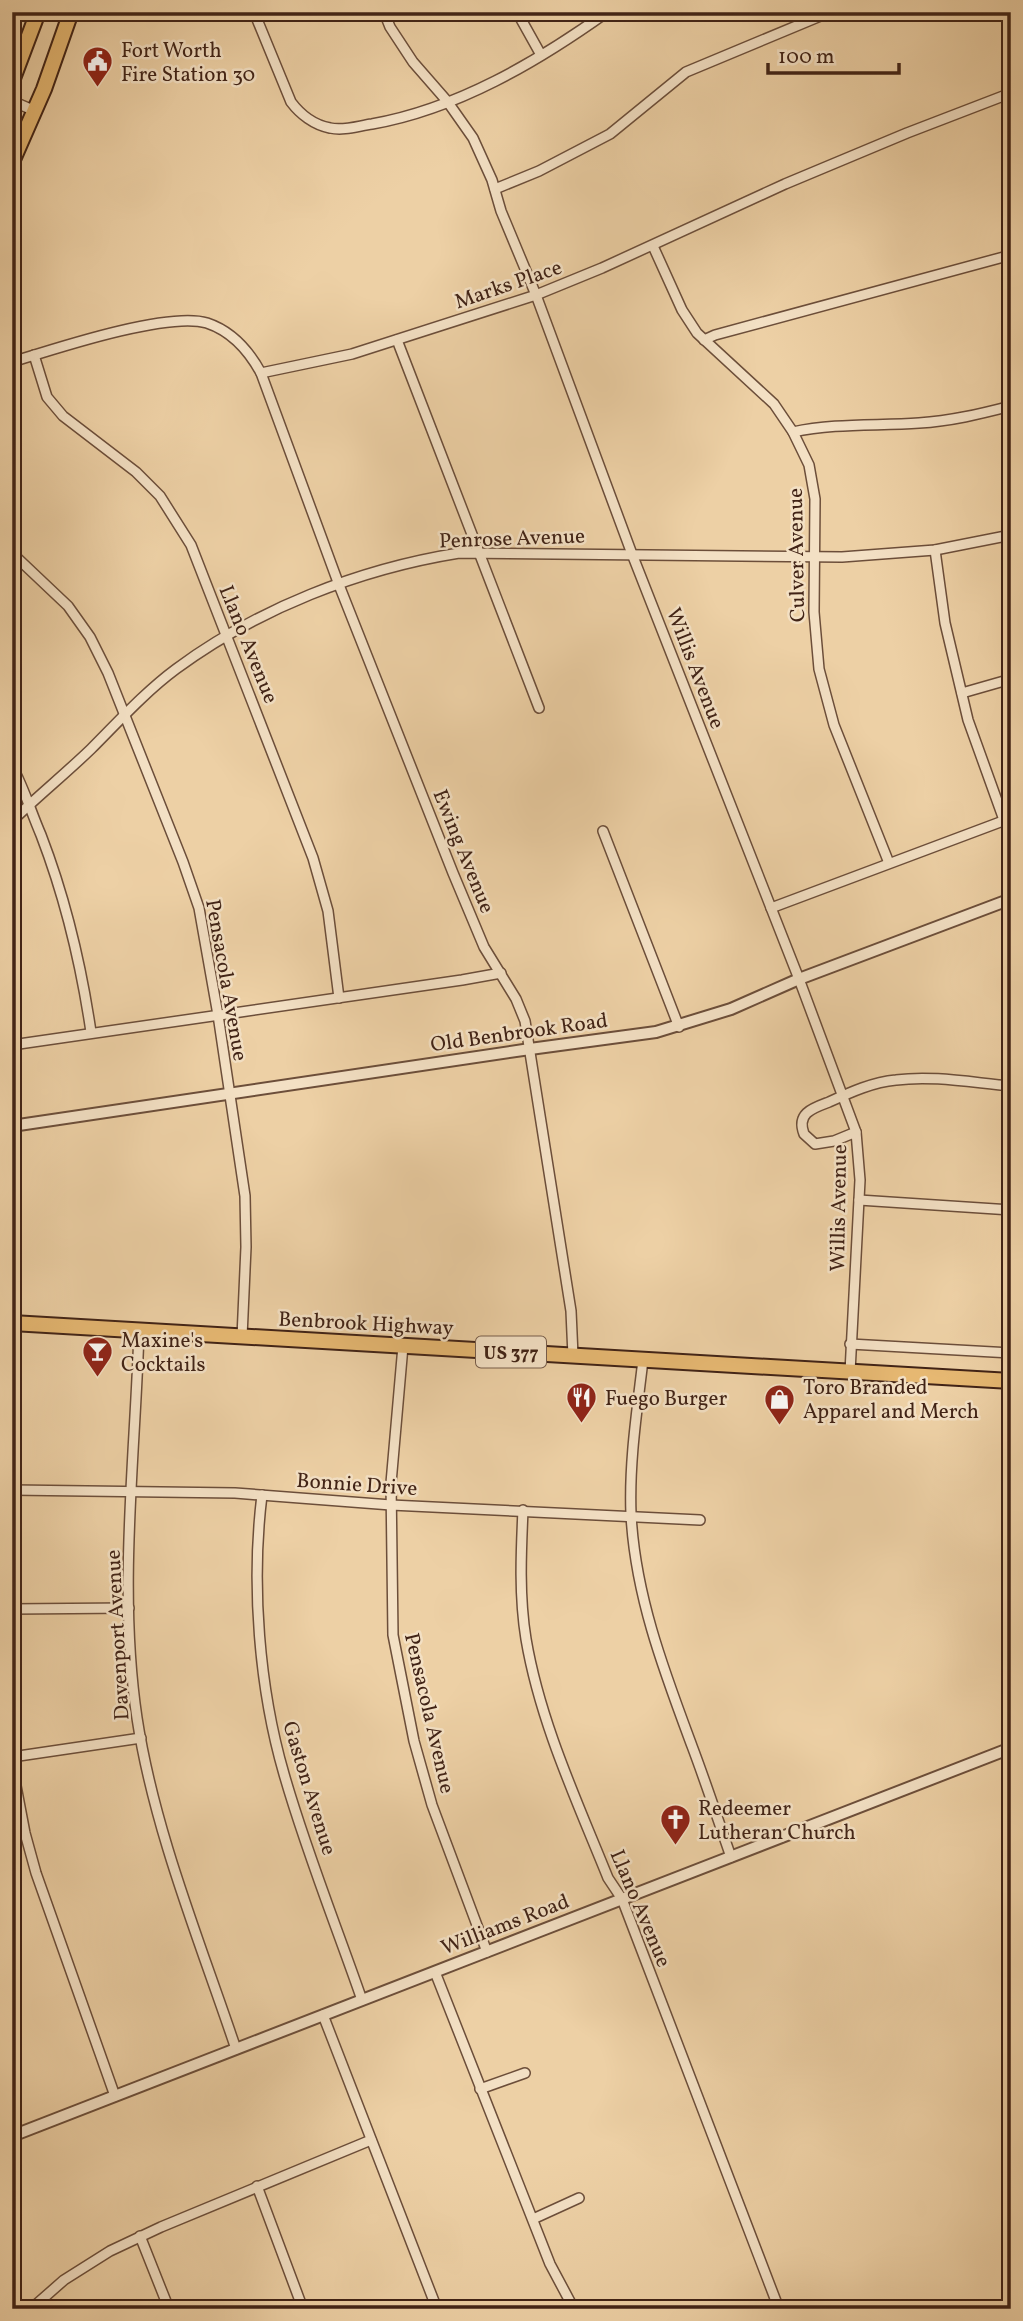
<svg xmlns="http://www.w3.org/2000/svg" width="1023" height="2321" font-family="Vollkorn,serif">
<rect width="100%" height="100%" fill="#edd0a5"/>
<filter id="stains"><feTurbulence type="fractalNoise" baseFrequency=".00286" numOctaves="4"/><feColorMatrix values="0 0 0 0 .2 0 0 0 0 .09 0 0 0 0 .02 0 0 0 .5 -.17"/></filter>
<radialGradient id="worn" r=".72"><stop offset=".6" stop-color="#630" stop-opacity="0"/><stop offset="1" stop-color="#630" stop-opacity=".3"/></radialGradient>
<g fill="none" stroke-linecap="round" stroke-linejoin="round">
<defs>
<g id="minor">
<path d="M 254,12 L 291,102 C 300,114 314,125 330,128 C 344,131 358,126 372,124 C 457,109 537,62 607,12"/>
<path d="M 384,12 L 390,27 L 413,62 L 447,101 L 473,138 L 492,180 L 501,211 L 536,295 L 632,554 L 799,979 L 856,1132 L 860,1180 L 850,1372"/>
<path d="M 517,12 L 541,55"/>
<path d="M 12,101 L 35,111"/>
<path d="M 495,189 L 539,171 L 610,134 L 686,72 L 830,12"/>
<path d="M 653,246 L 682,310 L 697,333 L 774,404 L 793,432 L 809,465 L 815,499 L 814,612 L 819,669 L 834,725 L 889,863"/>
<path d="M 397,340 L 539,708"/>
<path d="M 704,340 L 715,335 L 1011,255"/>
<path d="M 34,355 L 47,397 L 63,416 L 136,472 L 160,496 L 191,545 L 313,858 L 328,911 L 339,998"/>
<path d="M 12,362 C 54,349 168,311 207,323 C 231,331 249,351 261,373 L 339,585 L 453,873 L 484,947 L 516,999 L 525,1021 L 571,1311 L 573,1356"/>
<path d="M 261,373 L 352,354 L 536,295 L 602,268 L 785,184 L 907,133 L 1011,93"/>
<path d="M 793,432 C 835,423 877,426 919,423 C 951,421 980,414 1011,406"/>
<path d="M 935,550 L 945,623 L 968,720 L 1004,820"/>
<path d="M 12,553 L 68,606 L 90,637 L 108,673 L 183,862 L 199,908 L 218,1015 L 245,1196 L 246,1247 L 242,1337"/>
<path d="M 962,693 L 1011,679"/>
<path d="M 12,766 C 24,788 31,812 41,835 C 66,900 81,964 91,1032"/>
<path d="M 12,821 C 38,796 65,774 91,749 C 118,722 145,692 176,669 C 257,609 359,569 459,553 L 842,557 L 935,550 L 1011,535"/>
<path d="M 603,831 L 679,1027"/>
<path d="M 771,908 L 1011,818"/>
<path d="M 12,1045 L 462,980 L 501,973"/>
<path d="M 856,1132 L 834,1141 L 815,1144 L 804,1134 C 796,1113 813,1108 829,1102 C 851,1092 873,1082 896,1080 C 933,1075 974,1083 1011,1086"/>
<path d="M 859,1200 L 1011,1210"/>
<path d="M 139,1331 C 135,1460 118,1590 137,1718 C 154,1830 200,1942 236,2049"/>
<path d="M 850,1344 L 1011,1353"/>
<path d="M 403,1346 L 391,1483 L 393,1635 L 414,1741 L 432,1805 L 487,1952"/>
<path d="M 643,1360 C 637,1411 629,1462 631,1514 C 635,1595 664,1671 692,1746 C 706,1783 718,1820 731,1857"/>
<path d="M 12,1490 L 235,1493 L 391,1505 L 700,1520"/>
<path d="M 262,1495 C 251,1584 259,1688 284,1774 C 306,1851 336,1925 362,2000"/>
<path d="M 523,1510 C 521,1553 519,1596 526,1639 C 540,1722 577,1801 608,1878 L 622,1899 L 779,2309"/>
<path d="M 12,1609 L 129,1608"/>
<path d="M 12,1757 L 141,1738"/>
<path d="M 12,1765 L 25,1833 L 36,1873 L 115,2096"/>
<path d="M 435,1972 L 550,2264 L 574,2309"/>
<path d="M 323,2015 L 437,2309"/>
<path d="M 480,2089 L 525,2073"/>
<path d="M 257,2186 L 303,2309"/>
<path d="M 533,2219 L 579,2198"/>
<path d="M 140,2236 L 169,2309"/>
<path d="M 31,2309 L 64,2280 L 110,2251 L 161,2227 L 371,2140"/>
</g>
<g id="tertiary">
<path d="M 12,1126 L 530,1049 L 656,1032 L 731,1009 L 799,979 L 1011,899"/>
<path d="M 12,2136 L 1011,1748"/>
</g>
<g id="primary">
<path d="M 12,81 L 38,12"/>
<path d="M 12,162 L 44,89 L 71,12"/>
<path d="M 12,1323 L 1011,1381"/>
</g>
</defs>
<use href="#minor" stroke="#6c4e3a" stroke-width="12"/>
<use href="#tertiary" stroke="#6c4e3a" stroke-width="14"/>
<use href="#primary" stroke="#412316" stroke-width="18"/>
<use href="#minor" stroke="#f3e0c4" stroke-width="9"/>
<use href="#tertiary" stroke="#f3e0c4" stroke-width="10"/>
<use href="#primary" stroke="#e6b872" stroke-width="14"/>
</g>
<defs>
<symbol id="civic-pin" viewBox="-11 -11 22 30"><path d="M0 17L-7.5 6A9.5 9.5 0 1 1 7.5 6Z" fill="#8f2418" stroke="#f3e0c4"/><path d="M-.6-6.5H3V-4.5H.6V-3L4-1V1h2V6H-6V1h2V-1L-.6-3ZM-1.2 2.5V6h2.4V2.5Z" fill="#fff"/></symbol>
<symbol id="bar-pin" viewBox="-11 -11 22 30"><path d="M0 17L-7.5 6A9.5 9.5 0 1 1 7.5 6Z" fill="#8f2418" stroke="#f3e0c4"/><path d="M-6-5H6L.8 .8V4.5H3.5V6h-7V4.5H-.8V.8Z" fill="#fff"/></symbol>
<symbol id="restaurant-pin" viewBox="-11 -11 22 30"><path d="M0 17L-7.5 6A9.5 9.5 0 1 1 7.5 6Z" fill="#8f2418" stroke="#f3e0c4"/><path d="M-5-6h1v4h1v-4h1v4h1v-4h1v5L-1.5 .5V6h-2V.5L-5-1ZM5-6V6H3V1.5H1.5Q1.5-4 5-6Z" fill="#fff"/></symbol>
<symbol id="shop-pin" viewBox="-11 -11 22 30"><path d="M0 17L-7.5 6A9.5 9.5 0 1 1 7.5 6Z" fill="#8f2418" stroke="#f3e0c4"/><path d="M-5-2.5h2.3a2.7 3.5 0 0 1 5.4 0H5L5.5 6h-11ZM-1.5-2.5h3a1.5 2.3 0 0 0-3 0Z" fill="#fff"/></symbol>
<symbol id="church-pin" viewBox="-11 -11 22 30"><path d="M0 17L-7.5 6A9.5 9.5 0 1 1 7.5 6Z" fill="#8f2418" stroke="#f3e0c4"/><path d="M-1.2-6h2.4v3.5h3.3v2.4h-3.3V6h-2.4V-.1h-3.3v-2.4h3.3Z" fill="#fff"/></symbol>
</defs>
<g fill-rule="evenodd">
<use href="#civic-pin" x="80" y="44" width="35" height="47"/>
<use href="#bar-pin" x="80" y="1334" width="35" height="47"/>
<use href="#restaurant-pin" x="564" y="1380" width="35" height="47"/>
<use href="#shop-pin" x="762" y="1382" width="35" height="47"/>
<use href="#church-pin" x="658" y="1802" width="35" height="47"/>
</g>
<g text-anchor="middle" stroke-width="5" stroke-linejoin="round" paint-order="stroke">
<rect fill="#f3e0c4" stroke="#765c4a" stroke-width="2" x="476" y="1336.5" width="70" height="31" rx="5"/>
<g font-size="19" font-weight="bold" fill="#412316">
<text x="511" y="1359">US 377</text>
</g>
<g font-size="21" fill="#412316" stroke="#f3e0c4" text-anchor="start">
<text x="121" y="57">Fort Worth<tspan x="121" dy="24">Fire Station 30</tspan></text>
<text x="121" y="1347">Maxine's<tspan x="121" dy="24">Cocktails</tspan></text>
<text x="803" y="1394">Toro Branded<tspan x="803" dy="24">Apparel and Merch</tspan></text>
<text x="605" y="1405">Fuego Burger</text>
<text x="698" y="1815">Redeemer<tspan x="698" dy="24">Lutheran Church</tspan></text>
</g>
<g font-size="21" fill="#412316" stroke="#f3e0c4">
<text transform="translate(508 284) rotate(-19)" y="7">Marks Place</text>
<text transform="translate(512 538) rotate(-2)" y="7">Penrose Avenue</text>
<text transform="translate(796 555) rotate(-91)" y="7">Culver Avenue</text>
<text transform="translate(249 644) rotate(68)" y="7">Llano Avenue</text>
<text transform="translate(696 668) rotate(69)" y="7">Willis Avenue</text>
<text transform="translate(464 851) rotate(68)" y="7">Ewing Avenue</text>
<text transform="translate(227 980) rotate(80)" y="7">Pensacola Avenue</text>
<text transform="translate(519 1032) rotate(-8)" y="7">Old Benbrook Road</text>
<text transform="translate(838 1208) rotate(-89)" y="7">Willis Avenue</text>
<text transform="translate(366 1323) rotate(3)" y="7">Benbrook Highway</text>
<text transform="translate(357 1484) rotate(4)" y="7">Bonnie Drive</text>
<text transform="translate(117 1635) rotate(-93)" y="7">Davenport Avenue</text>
<text transform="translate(430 1713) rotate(77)" y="7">Pensacola Avenue</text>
<text transform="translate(310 1788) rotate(73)" y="7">Gaston Avenue</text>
<text transform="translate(641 1908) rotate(67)" y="7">Llano Avenue</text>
<text transform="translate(505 1924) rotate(-21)" y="7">Williams Road</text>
</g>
</g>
<rect width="1023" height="2321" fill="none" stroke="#edd0a5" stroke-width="42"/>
<rect x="14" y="14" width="995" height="2293" fill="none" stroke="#412316" stroke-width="3.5"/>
<rect x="21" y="21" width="981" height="2279" fill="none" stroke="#412316" stroke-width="2"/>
<path d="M768 63v10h131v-10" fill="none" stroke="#412316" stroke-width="3.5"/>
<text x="778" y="63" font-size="21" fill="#412316" stroke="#f3e0c4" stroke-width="5" paint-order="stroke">100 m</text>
<rect width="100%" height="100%" filter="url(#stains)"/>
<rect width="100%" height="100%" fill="url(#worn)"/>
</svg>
